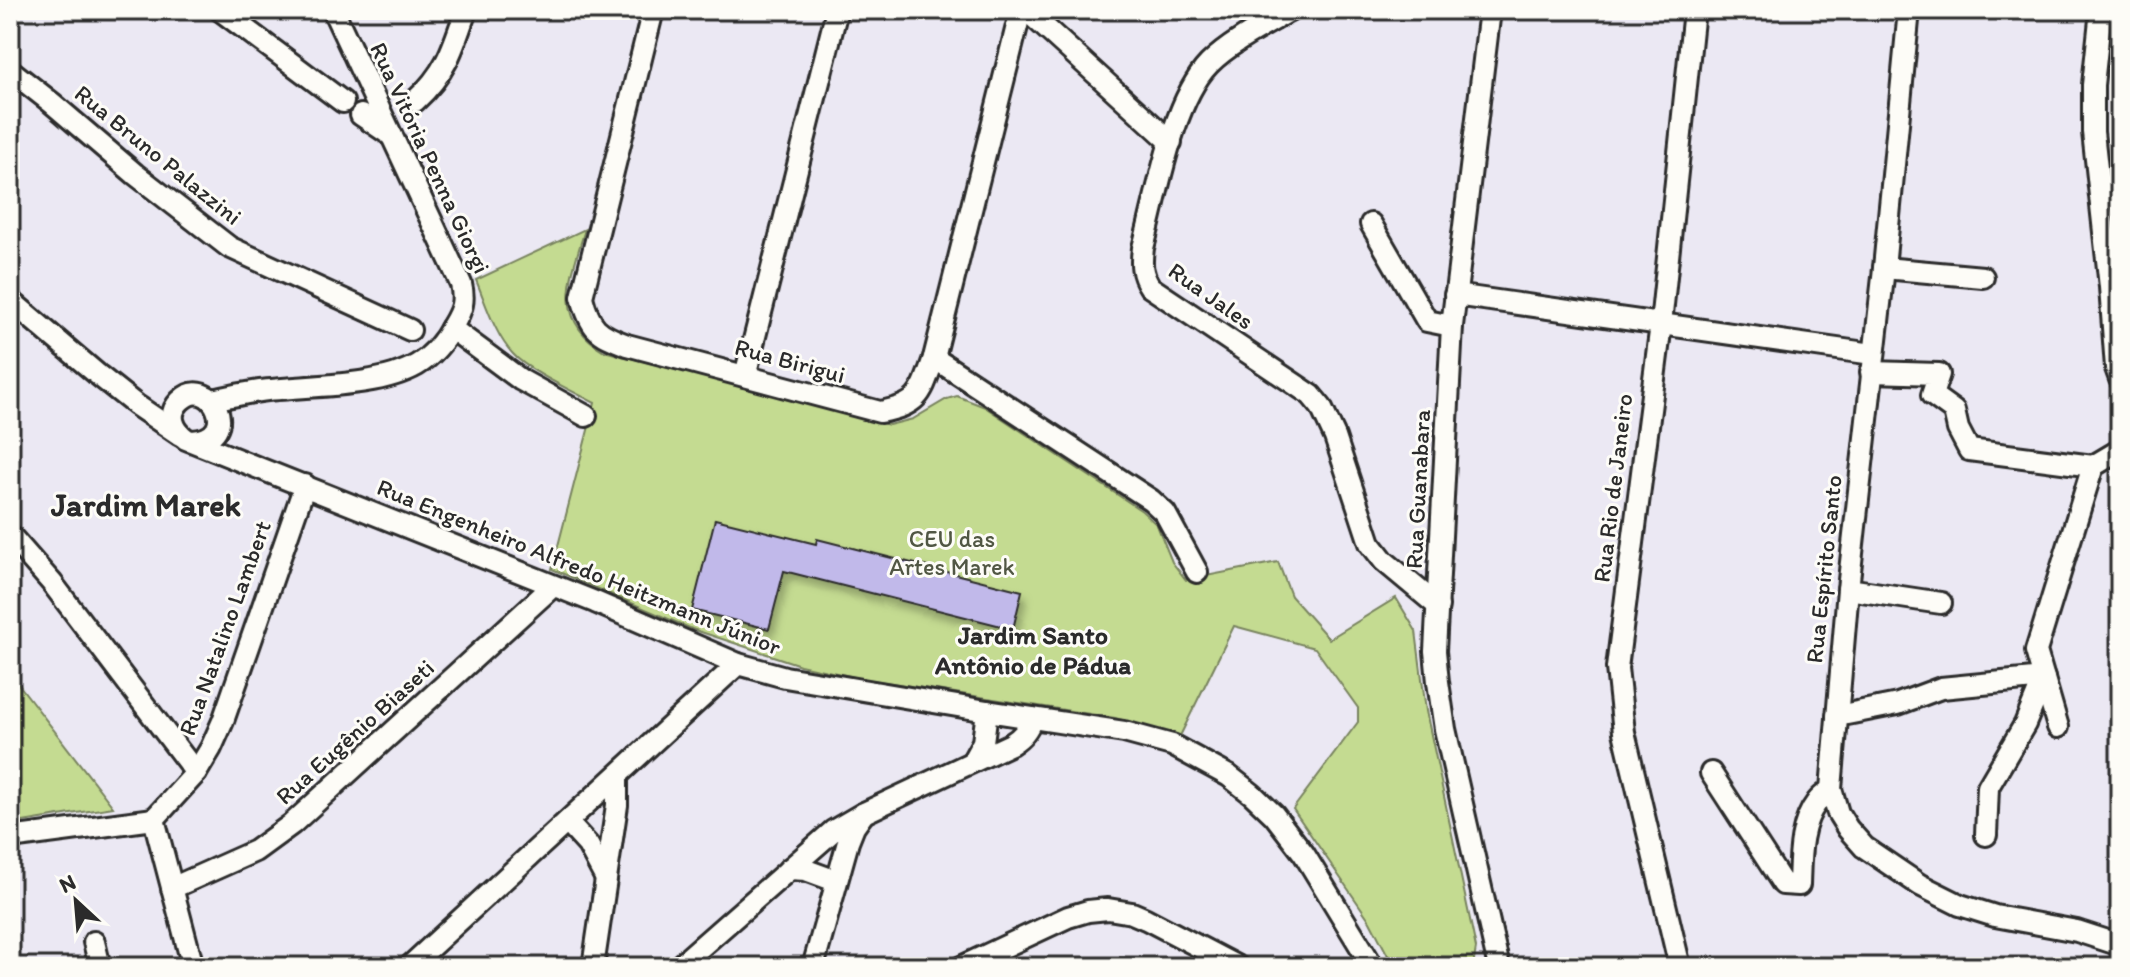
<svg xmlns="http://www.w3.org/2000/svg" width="2130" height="977" font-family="Itim,sans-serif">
<defs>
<filter id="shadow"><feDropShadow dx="4" dy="7" stdDeviation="4" flood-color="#0004"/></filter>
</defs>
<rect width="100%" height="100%" fill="#ebe8f3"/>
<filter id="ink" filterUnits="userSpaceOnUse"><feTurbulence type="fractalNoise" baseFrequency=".0125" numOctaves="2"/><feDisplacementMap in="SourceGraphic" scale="16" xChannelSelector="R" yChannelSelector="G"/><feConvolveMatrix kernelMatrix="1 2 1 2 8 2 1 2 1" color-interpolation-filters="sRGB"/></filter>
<g filter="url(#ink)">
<g fill="#c4db91" stroke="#78835e" stroke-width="2">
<path d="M 585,229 C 571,278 551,318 604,351 L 889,425 L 913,419 L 947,399 L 957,396 L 985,407 L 1142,511 L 1157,525 L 1172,562 L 1186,580 L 1278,562 L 1291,596 L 1329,639 L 1396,598 L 1416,631 L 1426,711 L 1476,948 L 1473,967 L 1394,967 L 1370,921 L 1293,809 L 1358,722 L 1358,708 L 1315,648 L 1234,626 L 1180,736 L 1115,718 L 859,678 L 800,665 L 692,629 L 552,569 L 595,403 C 573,391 528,371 513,354 C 495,335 486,304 476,280 Z"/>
<path d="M 10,673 L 113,807 L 23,822 L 15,819 L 10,815 Z"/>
</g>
<path fill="#c1b9ea" stroke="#2b2b2b" stroke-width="2" filter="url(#shadow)" d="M 715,519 L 816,544 L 817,539 L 1022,591 L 1013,629 L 784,571 L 769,629 L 692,610 Z"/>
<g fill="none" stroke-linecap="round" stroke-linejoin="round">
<defs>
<g id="minor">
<path d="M 220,10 L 343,102"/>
<path d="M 653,10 L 582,297 C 590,328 597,334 627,345 L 880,412 C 920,405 921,394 934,358 L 1151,500 L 1165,513 L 1197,572"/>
<path d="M 1026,10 L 1171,142"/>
<path d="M 1291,10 C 1265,25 1230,43 1209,64 C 1172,102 1157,196 1143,248 C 1141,263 1141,274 1150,287 L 1311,395 L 1321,407 L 1335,437 L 1370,543 L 1384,561 L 1438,606"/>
<path d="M 1490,10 L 1452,326 L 1435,651 L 1438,682 L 1445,729 L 1499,967"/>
<path d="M 1909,10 L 1884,268 L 1848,589 L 1831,789 L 1838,813 L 1848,829 L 1864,847 L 1920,885 L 1960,905 L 1995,916 L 2077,931 L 2120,945"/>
<path d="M 2101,10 L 2093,85 L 2093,132 L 2110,287 L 2116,368 L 2120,379"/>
<path d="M 10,70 L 52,103 L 135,174 L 229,247 L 410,330"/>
<path d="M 415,101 C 446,73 453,49 466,10"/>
<path d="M 361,115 L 392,136"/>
<path d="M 1371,224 L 1427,321 L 1452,326"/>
<path d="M 1884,268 L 1983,277"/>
<path d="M 1455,295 L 1873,354"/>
<path d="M 10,300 L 97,374 L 136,405 L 180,435"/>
<path d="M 451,328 L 521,380 L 586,416"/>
<path d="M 934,358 L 1021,10"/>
<path d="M 1871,372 L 1939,374 L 1932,395 L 1954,411 L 1958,429 L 1969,450 L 2093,466"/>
<path d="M 745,376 L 837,10"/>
<path d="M 212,400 C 228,397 244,393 260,391 C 306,385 377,388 417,365 C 432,356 445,340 453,325 C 462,310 465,301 461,284 L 333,10"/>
<path d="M 192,441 C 244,439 210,371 180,401 C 167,414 173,429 186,439 L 595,602 L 738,664 L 785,677 L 987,711 L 1124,732 L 1172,745 L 1229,776 L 1252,794 L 1274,815 L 1304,854 L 1373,967"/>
<path d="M 10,535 L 52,583 L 196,773"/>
<path d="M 1848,589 L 1941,603"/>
<path d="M 1837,716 L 1898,704 L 1941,688 L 2044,678 L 2025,724 L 1988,787 L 1986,835"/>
<path d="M 2058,727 L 2036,651 L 2093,466 L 2120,450"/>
<path d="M 972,762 L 983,742 L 987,711"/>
<path d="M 1711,773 L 1783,884 L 1799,885 C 1800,859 1799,825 1817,802 C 1820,797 1827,793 1831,789"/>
<path d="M 154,819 L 196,773 L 211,748 L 223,721 L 305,485"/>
<path d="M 154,819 L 193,967"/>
<path d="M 567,822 L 588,845 L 606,879"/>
<path d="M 10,838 L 154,819"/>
<path d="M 789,869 L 806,870 L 836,881"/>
<path d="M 172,888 L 255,851 L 292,824 L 553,586"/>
<path d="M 94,942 L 100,967"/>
<path d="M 409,967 L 738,664"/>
<path d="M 593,967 L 617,805 L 617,776"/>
<path d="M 678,967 L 833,831 L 864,813 L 1011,744 C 1022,737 1028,730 1032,718"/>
<path d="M 813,967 L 848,842 L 854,827 L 864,813"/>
<path d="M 961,967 L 1068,917 L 1088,911 L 1108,909 L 1132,913 L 1146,919 L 1238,967"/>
<path d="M 1680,967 L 1624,732 L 1617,668 L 1661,324 L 1694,10"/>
</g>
</defs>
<use href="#minor" stroke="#2b2b2b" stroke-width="26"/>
<use href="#minor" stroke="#fdfcf7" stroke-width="20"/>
</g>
</g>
<g text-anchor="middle" stroke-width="6" stroke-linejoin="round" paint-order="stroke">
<g font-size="24" fill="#2b2b2b" stroke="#fdfcf7">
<text transform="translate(158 155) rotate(39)" y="8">Rua Bruno Palazzini</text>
<text transform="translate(430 158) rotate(65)" y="8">Rua Vitória Penna Giorgi</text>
<text transform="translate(1211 296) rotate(35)" y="8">Rua Jales</text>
<text transform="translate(790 361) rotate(15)" y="8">Rua Birigui</text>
<text transform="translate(1613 488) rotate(-83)" y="8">Rua Rio de Janeiro</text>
<text transform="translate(1418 489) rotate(-87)" y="8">Rua Guanabara</text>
<text transform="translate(579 567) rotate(22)" y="8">Rua Engenheiro Alfredo Heitzmann Júnior</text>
<text transform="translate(1824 569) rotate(-84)" y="8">Rua Espírito Santo</text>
<text transform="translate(225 628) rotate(-70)" y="8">Rua Natalino Lambert</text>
<text transform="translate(355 732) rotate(-42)" y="8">Rua Eugênio Biaseti</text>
</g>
<g font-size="24" fill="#515744" stroke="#fdfcf7">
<text x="952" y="547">CEU das<tspan x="952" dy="28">Artes Marek</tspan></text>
</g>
<g font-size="26" font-weight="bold" fill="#2b2b2b" stroke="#fdfcf7">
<text x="1033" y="644">Jardim Santo<tspan x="1033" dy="30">Antônio de Pádua</tspan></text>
</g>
<g font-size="32" font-weight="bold" fill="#2b2b2b" stroke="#fdfcf7">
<text x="146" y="516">Jardim Marek</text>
</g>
</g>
<rect width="2130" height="977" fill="none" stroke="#fdfcf7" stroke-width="40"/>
<rect x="20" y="20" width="2090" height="937" fill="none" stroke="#2b2b2b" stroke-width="3" filter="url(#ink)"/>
<g transform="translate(76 901) rotate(334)" stroke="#fdfcf7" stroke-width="6" paint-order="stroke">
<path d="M0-6L14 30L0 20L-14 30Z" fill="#2b2b2b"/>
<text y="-12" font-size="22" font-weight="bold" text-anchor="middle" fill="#2b2b2b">N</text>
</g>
</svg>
